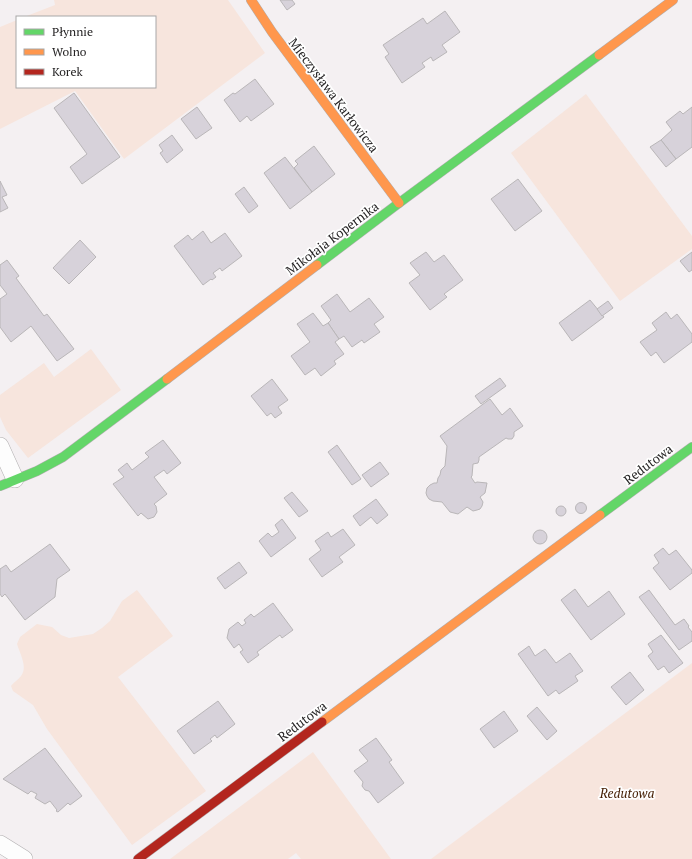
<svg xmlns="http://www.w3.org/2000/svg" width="692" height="859" font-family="'PT Serif',serif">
<rect width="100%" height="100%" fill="#f4f0f2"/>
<g fill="#f7e5dd">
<path d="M 54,0 L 228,0 L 265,53 L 124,159 L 75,91 L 0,129 L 0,27 L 17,20 L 17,87 L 155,87 L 155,17 L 24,17 L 55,5 Z"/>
<path d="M 586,94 L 692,236 L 692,249 L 620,301 L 511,153 Z"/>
<path d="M 91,349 L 121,390 L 28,458 L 6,430 L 0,417 L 0,395 L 44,363 L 54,377 Z"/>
<path d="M 137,590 L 173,636 L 118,677 L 206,791 L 132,845 L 47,729 L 33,705 L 13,691 L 11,686 C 14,682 18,680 21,676 C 28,667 20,654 17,644 L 20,637 L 37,624 L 52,627 L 61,635 L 69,638 L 93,634 L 102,628 L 110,621 L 122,601 Z"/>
<path d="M 692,663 L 692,859 L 431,859 Z"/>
<path d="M 313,752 L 391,859 L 301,859 L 296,853 L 288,859 L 170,859 Z"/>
</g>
<g fill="#d7d2da" stroke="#b9b6b8">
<path d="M 280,0 L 292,0 L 295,4 L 287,10 Z"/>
<path d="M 445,11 L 460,32 L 442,45 L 447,52 L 433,61 L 431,57 L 422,63 L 425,67 L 402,83 L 385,57 L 389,54 L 383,45 L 423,18 L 427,24 Z"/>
<path d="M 255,79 L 274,104 L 251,121 L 247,116 L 240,122 L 224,100 L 233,93 L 235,94 Z"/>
<path d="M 74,93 L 120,157 L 82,184 L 70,167 L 87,154 L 54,108 Z"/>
<path d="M 197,107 L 212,128 L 196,139 L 181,119 Z"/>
<path d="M 692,107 L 692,147 L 676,159 L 661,140 L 672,130 L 666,122 L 680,111 L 683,114 Z"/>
<path d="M 172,135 L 183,150 L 167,163 L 160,153 L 163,151 L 159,145 Z"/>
<path d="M 661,140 L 676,159 L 666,167 L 650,147 Z"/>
<path d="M 314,146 L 335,174 L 312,192 L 294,168 L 298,164 L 295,161 Z"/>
<path d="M 285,157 L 312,192 L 290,209 L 264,173 Z"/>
<path d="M 518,179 L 542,211 L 515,231 L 491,199 Z"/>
<path d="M 0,181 L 7,195 L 2,197 L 8,208 L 0,212 Z"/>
<path d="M 244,187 L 258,206 L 249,213 L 235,194 Z"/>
<path d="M 203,231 L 211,243 L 225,233 L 242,256 L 222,271 L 220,268 L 213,273 L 216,277 L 212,280 L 211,279 L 203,285 L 174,246 L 188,235 L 192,240 Z"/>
<path d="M 80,240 L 96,257 L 69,284 L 53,268 Z"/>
<path d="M 426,252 L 434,262 L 444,255 L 463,280 L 444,294 L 447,297 L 430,310 L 409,283 L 420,275 L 410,263 Z"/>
<path d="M 692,252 L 692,270 L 689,272 L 680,261 Z"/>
<path d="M 7,260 L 19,276 L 16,278 L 44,316 L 47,314 L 74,349 L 57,361 L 31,326 L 11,342 L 0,327 L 0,299 L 7,294 L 0,285 L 0,265 Z"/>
<path d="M 337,294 L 350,312 L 369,298 L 384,317 L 374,324 L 380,332 L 364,343 L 362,340 L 352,347 L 344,336 L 339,339 L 328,323 L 331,320 L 321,306 Z"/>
<path d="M 590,300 L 604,317 L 572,341 L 559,323 Z"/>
<path d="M 608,301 L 613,308 L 602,316 L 597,309 Z"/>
<path d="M 666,312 L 671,319 L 677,314 L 692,334 L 692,342 L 664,363 L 656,352 L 651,356 L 640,342 L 657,330 L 652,323 Z"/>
<path d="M 313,313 L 323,326 L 328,323 L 339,339 L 335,342 L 344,354 L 334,361 L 336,364 L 321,376 L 315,368 L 305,375 L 291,356 L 310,342 L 297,324 Z"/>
<path d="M 500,378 L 506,386 L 481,404 L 475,396 Z"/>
<path d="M 272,379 L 288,400 L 278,407 L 282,413 L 275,418 L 271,413 L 267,416 L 251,396 Z"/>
<path d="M 490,399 L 502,415 L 510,408 L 523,426 L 514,432 L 514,436 L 512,439 L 508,439 L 506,438 L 479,457 L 479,460 L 478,463 L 473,464 L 472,476 L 471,477 L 475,483 L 477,482 L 487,483 L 485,493 L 480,497 L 483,502 L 482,506 L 480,509 L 477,510 L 473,511 L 467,507 L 458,514 L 450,512 L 442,502 L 433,501 L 429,499 L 427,496 L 426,493 L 427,488 L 430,485 L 434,483 L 437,483 L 438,478 L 440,475 L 441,470 L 445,466 L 447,446 L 440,436 Z"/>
<path d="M 163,440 L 181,463 L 167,474 L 164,470 L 154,477 L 167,494 L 154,504 L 156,506 L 157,512 L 154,517 L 148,519 L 141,513 L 138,516 L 113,484 L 124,477 L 118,470 L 127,463 L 132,470 L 149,457 L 145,453 Z"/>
<path d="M 337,445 L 361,479 L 352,485 L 328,452 Z"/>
<path d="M 380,462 L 389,474 L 371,487 L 362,475 Z"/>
<path d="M 292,492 L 308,511 L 299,517 L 284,498 Z"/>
<path d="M 376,499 L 388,515 L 377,524 L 371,517 L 360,526 L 353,516 Z"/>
<circle cx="581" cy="508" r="5.5"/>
<circle cx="561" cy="511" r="5"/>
<path d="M 282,519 L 296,538 L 271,557 L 259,541 L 268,533 L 272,537 L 279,532 L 275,525 Z"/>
<path d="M 343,529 L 355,545 L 339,557 L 343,562 L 322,577 L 309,559 L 321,550 L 315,541 L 328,532 L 331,537 Z"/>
<circle cx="540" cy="537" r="7"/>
<path d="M 50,544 L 70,570 L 57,579 L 55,597 L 25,620 L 5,594 L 2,597 L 0,594 L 0,569 L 6,565 L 11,572 Z"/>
<path d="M 663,548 L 669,555 L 676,550 L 692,570 L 692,573 L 670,590 L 653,568 L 659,563 L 654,555 Z"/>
<path d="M 239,562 L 247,573 L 225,589 L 217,578 Z"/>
<path d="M 575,589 L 588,607 L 609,591 L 625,614 L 591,640 L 561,600 Z"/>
<path d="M 649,590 L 675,625 L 684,619 L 689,626 L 688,627 L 692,632 L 692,641 L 679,650 L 639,597 Z"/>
<path d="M 273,603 L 293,630 L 282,638 L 280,635 L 257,652 L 259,655 L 248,663 L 240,652 L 243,650 L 239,644 L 234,648 L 227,638 L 229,629 L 238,622 L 242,626 L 246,623 L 244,620 L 251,614 L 254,617 Z"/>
<path d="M 661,635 L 683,663 L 669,673 L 664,666 L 658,670 L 648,656 L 653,652 L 648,644 Z"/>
<path d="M 529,646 L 535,656 L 545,649 L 556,663 L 570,653 L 583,671 L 575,676 L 578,681 L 559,694 L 556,690 L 548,696 L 518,654 Z"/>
<path d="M 630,672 L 644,690 L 626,705 L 611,687 Z"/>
<path d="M 218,701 L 235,724 L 217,738 L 215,735 L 210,739 L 212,741 L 194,754 L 177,731 Z"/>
<path d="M 537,707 L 557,731 L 547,740 L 527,716 Z"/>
<path d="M 504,711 L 518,731 L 494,748 L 480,729 Z"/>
<path d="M 376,738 L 392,760 L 389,762 L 404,783 L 378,803 L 369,791 L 365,790 L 362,786 L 363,782 L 354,771 L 368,761 L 359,750 Z"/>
<path d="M 45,748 L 82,796 L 70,805 L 68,803 L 58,812 L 56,811 L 57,810 L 50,801 L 45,804 L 35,798 L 37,794 L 31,791 L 28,794 L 3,779 Z"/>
</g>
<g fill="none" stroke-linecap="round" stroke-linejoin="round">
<defs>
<g id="street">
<path d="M 0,446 L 15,479"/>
<path d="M 0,844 L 24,859"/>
</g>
<g id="fast">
<path d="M 317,265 L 399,203 L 599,55"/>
<path d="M 0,486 L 37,471 L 63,457 L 167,379"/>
<path d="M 600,515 L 692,447"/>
</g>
<g id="slow">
<path d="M 251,0 L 272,32 L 399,203"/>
<path d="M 599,55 L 673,0"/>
<path d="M 167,379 L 317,265"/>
<path d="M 322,722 L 600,515"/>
</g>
<path id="jam" d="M 138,859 L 322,722"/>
</defs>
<use href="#street" stroke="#b1afb0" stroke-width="18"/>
<use href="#fast" stroke="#b1afb0" stroke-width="10"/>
<use href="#slow" stroke="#b1afb0" stroke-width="10"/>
<use href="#jam" stroke="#b1afb0" stroke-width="10"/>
<use href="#street" stroke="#fdfdfd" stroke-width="17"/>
<use href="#fast" stroke="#63d668" stroke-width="9"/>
<use href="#slow" stroke="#ff974d" stroke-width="9"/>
<use href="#jam" stroke="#b3261e" stroke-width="9"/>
</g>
<g text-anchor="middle" stroke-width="3.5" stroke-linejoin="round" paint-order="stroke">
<g font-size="13" fill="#262425" stroke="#fff">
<text transform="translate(334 95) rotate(53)" y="5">Mieczysława Karłowicza</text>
<text transform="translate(332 238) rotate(-37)" y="5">Mikołaja Kopernika</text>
<text transform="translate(648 464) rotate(-37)" y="5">Redutowa</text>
<text transform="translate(302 721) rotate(-37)" y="5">Redutowa</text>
</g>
<g font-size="13" font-style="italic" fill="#441d02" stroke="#fff">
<text x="627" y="798">Redutowa</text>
</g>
</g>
<rect x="16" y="16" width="140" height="72" fill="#ffffff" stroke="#a8a7a8"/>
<rect x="24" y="29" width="20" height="6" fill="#63d668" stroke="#a8a7a8"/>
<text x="52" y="36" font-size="12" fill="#262425">Płynnie</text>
<rect x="24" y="49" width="20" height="6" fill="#ff974d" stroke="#a8a7a8"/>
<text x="52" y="56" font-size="12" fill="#262425">Wolno</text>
<rect x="24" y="69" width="20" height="6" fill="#b3261e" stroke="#a8a7a8"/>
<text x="52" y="76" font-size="12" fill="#262425">Korek</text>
</svg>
